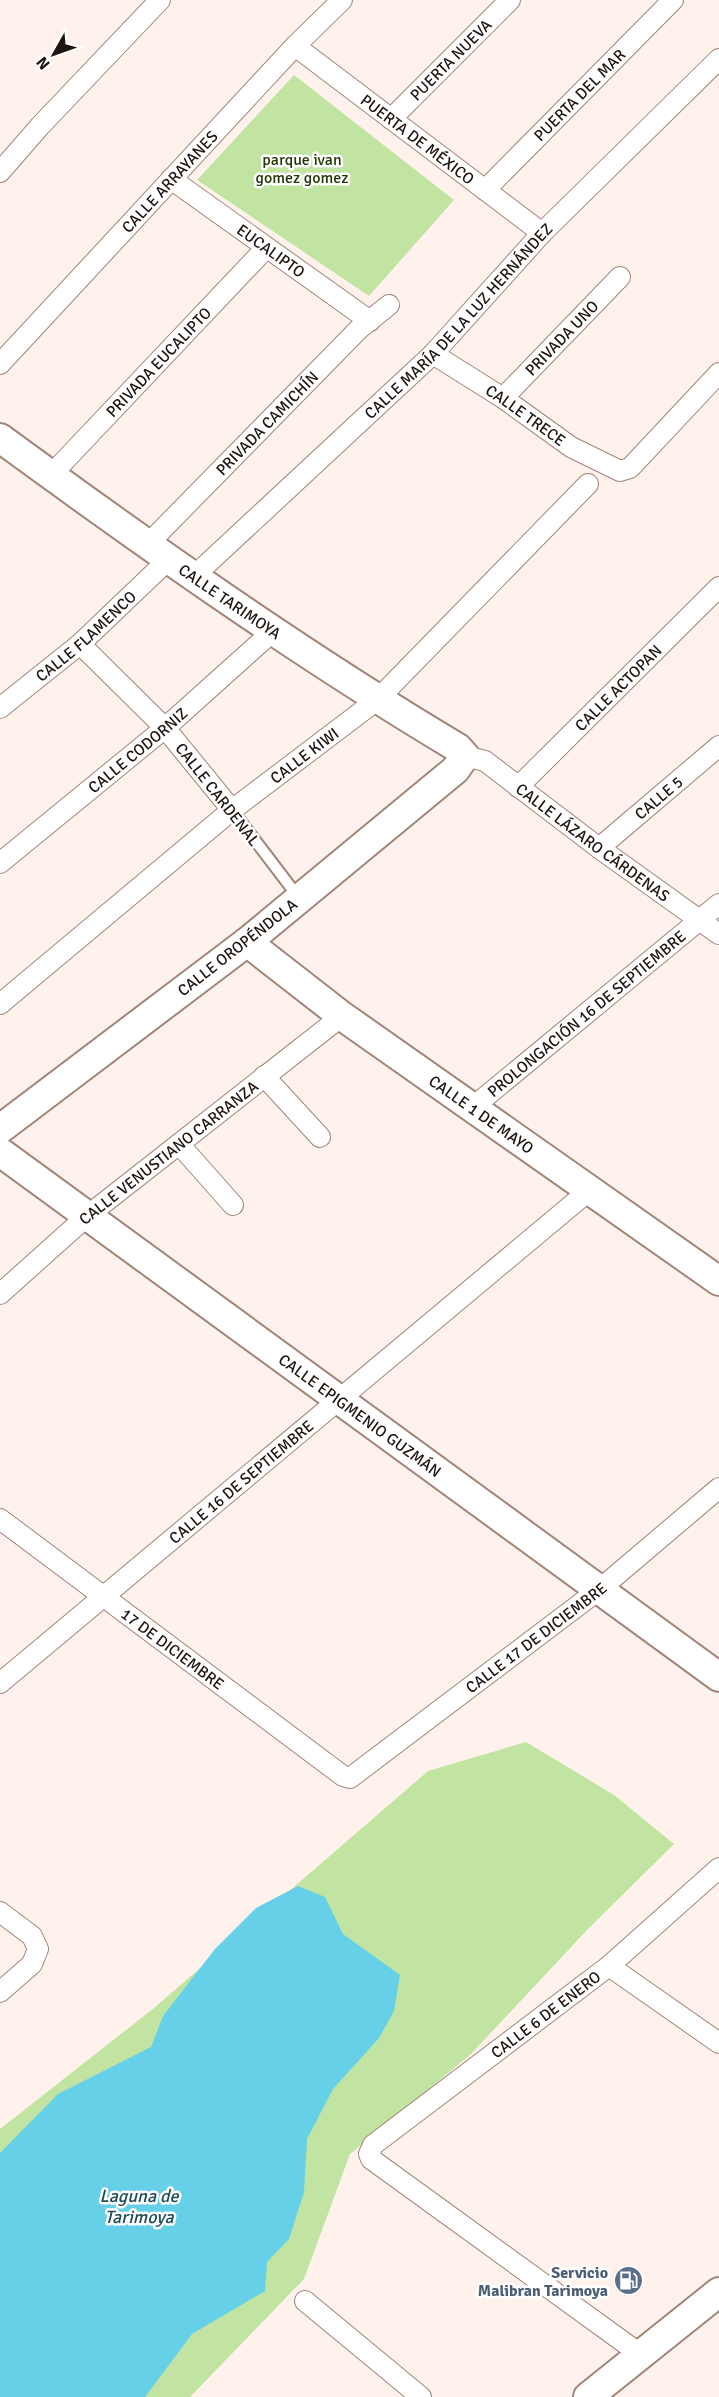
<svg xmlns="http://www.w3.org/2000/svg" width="719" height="2397" font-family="Signika,sans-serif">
<rect width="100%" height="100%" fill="#fff2ec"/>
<g fill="#c1e4a2">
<path d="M 294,75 L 454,200 L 369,296 L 197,180 Z"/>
<path d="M 526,1742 L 614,1795 L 674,1844 L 587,1930 L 471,2054 L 350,2154 L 304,2279 L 190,2397 L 0,2397 L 0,2129 L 154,2008 L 428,1771 Z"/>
</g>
<path fill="#67d0e9" d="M 298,1886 L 325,1897 L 343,1934 L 400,1975 L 394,2011 L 379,2038 L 333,2089 L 307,2139 L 304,2192 L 289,2239 L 267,2262 L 265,2291 L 192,2334 L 145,2397 L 0,2397 L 0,2153 L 58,2094 L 151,2047 L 163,2016 L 215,1949 L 256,1908 Z"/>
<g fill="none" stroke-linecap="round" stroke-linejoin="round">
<defs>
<path id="lane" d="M 232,810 L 299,898"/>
<g id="street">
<path id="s1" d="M 295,46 L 542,233"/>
<path id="s2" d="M 391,119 L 510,0"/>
<path d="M 0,172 L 40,126 L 160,0"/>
<path id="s3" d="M 171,179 L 370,321"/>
<path id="s4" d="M 485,190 L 673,0"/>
<path id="s5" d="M 433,354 L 503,398 L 571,447 L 620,471 L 630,468 L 719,373"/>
<path id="s6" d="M 0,364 L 295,46 L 342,0"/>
<path id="s7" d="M 503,398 L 620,277"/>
<path id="s8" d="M 51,475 L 266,248"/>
<path id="s9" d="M 147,545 L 359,329 L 389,305"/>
<path id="s10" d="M 193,577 L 433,354 L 542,233 L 719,59"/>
<path d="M 80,644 L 165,728 L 232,810"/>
<path id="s11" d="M 0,708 L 80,644 L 168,560"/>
<path id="s12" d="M 465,759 L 469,757 L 485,761 L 599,848 L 719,934"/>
<path id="s13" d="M 518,787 L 719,587"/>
<path id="s14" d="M 599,848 L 719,746"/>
<path id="s15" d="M 0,863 L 165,728 L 272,632"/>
<path id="s16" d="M 0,1004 L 232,810 L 377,700 L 588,484"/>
<path d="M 264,1076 L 320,1137"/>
<path id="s17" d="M 473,1107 L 719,904"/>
<path d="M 179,1144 L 233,1205"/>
<path id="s18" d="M 0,1294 L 86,1217 L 342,1016"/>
<path id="s19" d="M 0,1519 L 343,1776 L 350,1778 L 600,1589 L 719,1488"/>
<path id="s20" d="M 0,1683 L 591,1189"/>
<path d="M 0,1912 L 32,1936 L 38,1949 L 32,1964 L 0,1992"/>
<path d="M 609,1966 L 719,2043"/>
<path d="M 305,2301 L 421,2397"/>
<path id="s21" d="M 640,2354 L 371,2159 L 369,2154 L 373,2145 L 609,1966 L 719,1868"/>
</g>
<g id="secondary">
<path id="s22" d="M 0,438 C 149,547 299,653 458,748 L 465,756 L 455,770 L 247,942 L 0,1129"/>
<path id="s23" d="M 247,942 L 342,1016 L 719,1281"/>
<path id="s24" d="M 0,1152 L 719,1677"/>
<path d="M 588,2397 L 719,2292"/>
</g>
</defs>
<use href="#lane" stroke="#a28578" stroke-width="14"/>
<use href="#street" stroke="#a28578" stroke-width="22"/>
<use href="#secondary" stroke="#a28578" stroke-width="32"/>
<use href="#lane" stroke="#fff" stroke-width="10"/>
<use href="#street" stroke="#fff" stroke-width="20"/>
<use href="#secondary" stroke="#fff" stroke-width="28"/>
</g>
<defs>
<symbol id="fuel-disc" viewBox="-11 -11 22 22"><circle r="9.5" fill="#5c6f8a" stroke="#fff"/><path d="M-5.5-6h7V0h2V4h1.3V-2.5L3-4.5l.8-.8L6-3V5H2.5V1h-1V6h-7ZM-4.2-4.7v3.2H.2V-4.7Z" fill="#fff"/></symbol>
</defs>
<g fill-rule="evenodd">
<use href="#fuel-disc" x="612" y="2264" width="33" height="33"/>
</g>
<g text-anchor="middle" stroke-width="5" stroke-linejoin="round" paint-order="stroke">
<g font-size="16" fill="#1f1510" stroke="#fff">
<text dy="6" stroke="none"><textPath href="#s2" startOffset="84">PUERTA NUEVA</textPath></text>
<text dy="6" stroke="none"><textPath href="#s4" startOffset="134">PUERTA DEL MAR</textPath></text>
<text dy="6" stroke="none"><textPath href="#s1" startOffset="154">PUERTA DE MÉXICO</textPath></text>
<text dy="6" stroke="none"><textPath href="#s6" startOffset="249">CALLE ARRAYANES</textPath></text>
<text dy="6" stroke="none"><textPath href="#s3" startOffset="123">EUCALIPTO</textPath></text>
<text dy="6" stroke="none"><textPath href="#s10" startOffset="369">CALLE MARÍA DE LA LUZ HERNÁNDEZ</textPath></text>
<text dy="6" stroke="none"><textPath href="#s7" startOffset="84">PRIVADA UNO</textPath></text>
<text dy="6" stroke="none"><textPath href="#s8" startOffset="156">PRIVADA EUCALIPTO</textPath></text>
<text dy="6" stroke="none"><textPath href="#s5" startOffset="111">CALLE TRECE</textPath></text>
<text dy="6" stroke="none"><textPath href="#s9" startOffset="171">PRIVADA CAMICHÍN</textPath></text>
<text dy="6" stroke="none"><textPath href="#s22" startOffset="282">CALLE TARIMOYA</textPath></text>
<text dy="6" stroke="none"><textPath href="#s11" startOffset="112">CALLE FLAMENCO</textPath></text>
<text dy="6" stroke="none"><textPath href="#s13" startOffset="141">CALLE ACTOPAN</textPath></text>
<text dy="6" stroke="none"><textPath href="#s15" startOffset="178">CALLE CODORNIZ</textPath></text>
<text dy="6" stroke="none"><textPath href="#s16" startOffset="393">CALLE KIWI</textPath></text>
<text transform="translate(218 794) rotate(52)" y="6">CALLE CARDENAL</text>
<text dy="6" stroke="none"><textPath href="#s14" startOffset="78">CALLE 5</textPath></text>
<text dy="6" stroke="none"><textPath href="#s12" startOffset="156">CALLE LÁZARO CÁRDENAS</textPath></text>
<text transform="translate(237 947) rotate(-38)" y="6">CALLE OROPÉNDOLA</text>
<text dy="6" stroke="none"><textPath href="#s17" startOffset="147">PROLONGACIÓN 16 DE SEPTIEMBRE</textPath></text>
<text dy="6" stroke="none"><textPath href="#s23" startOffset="291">CALLE 1 DE MAYO</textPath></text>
<text dy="6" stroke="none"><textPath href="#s18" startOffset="220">CALLE VENUSTIANO CARRANZA</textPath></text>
<text dy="6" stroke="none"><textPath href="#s24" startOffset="446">CALLE EPIGMENIO GUZMÁN</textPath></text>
<text dy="6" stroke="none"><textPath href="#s20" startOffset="314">CALLE 16 DE SEPTIEMBRE</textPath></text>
<text dy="6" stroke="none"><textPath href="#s19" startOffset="669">CALLE 17 DE DICIEMBRE</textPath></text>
<text dy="6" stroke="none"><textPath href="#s19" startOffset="216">17 DE DICIEMBRE</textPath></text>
<text dy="6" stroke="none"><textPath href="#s21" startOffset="564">CALLE 6 DE ENERO</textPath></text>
</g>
<g font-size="16" fill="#213804" stroke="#fff">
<text x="302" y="165">parque ivan<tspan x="302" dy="18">gomez gomez</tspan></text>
</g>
<g font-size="16" font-weight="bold" fill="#4e5e75" stroke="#fff" text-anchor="end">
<text x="608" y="2278">Servicio<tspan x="608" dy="18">Malibran Tarimoya</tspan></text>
</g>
<g font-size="18" font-style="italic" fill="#1f4e58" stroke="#fff">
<text x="139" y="2202">Laguna de<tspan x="139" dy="21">Tarimoya</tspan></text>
</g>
</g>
<g transform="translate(54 54) rotate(230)" stroke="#ffffff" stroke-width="4.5" paint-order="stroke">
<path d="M0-4.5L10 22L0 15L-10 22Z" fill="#1f1510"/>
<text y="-9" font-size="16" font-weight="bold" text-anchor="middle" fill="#1f1510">N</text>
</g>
</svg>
